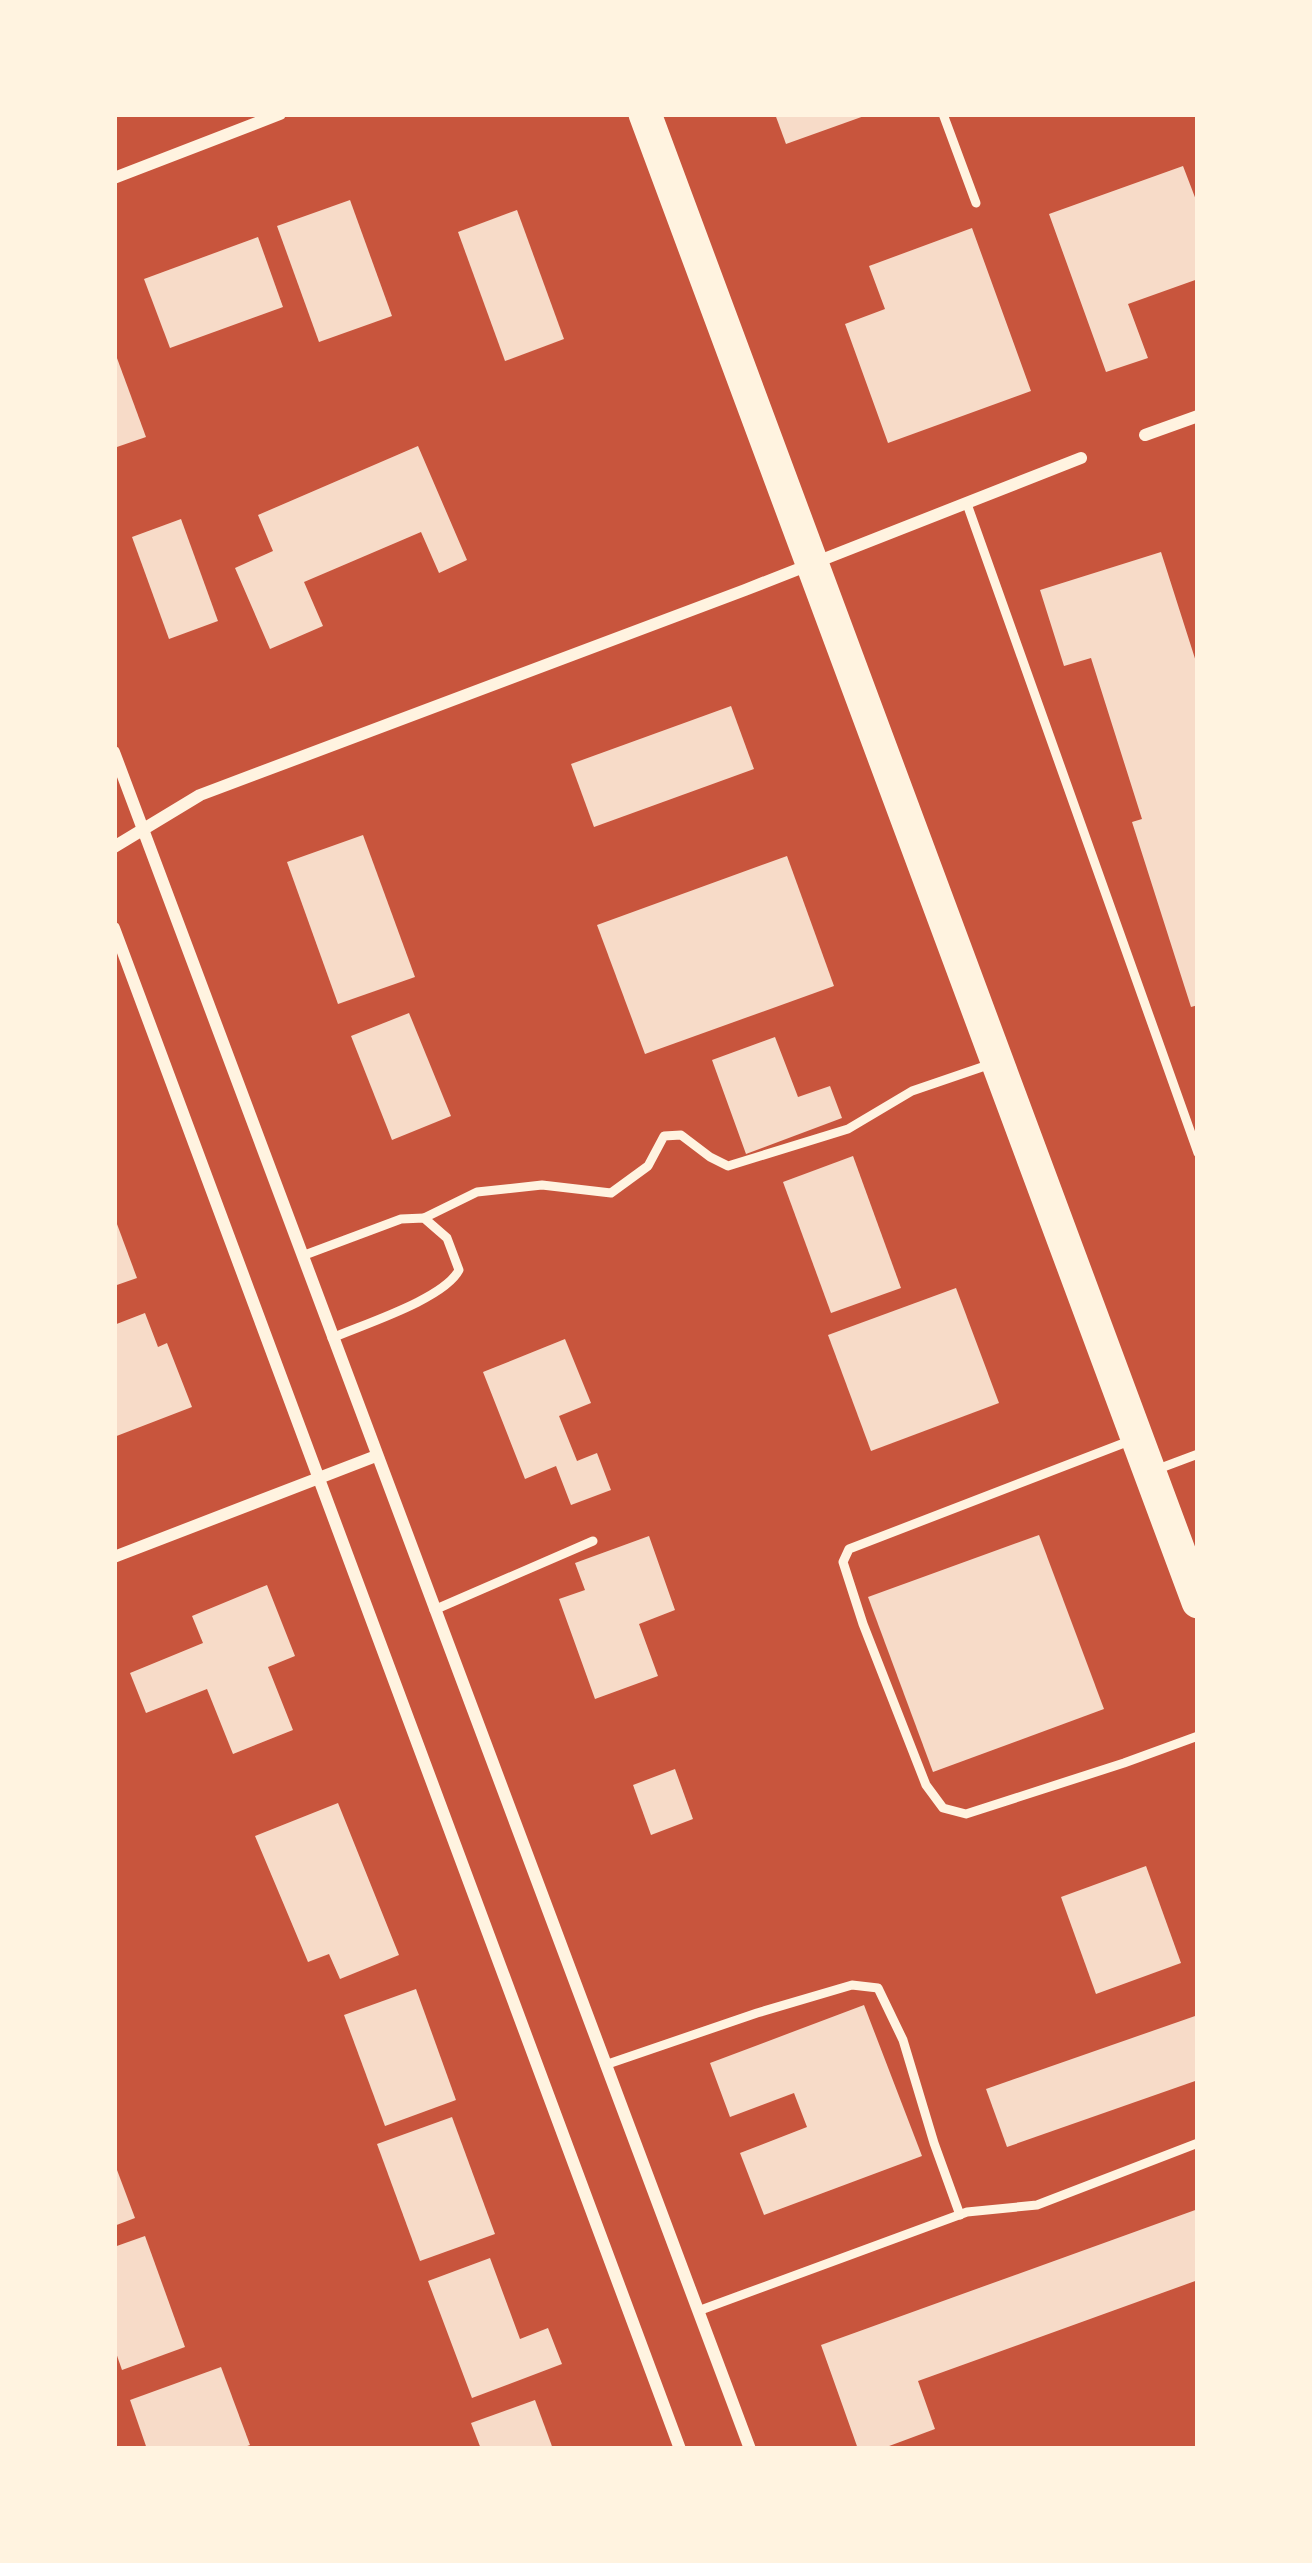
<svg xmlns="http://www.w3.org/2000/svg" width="1312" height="2563" font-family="'Roboto Condensed',sans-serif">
<rect width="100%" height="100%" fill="#c8553d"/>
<g fill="#f7dbc8">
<path d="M 775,114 L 867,114 L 867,115 L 786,144 Z"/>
<path d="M 1183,166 L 1196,200 L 1198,199 L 1198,279 L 1128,304 L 1148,358 L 1106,372 L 1049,214 Z"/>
<path d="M 350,200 L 392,316 L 319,342 L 277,226 Z"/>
<path d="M 517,210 L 564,339 L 505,361 L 458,232 Z"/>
<path d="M 972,228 L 1031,391 L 888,443 L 845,324 L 885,309 L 869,266 Z"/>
<path d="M 258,237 L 283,307 L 170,348 L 144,279 Z"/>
<path d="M 114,350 L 146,437 L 114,448 Z"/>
<path d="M 418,446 L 467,560 L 439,573 L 421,532 L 304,582 L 323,626 L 270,649 L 235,568 L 273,551 L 258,515 Z"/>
<path d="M 181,519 L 218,621 L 169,639 L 132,537 Z"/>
<path d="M 1161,552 L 1198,668 L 1198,1005 L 1191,1007 L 1132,822 L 1142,819 L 1091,658 L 1064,666 L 1040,590 Z"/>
<path d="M 731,706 L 754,769 L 594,827 L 571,764 Z"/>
<path d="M 363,835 L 415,977 L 338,1004 L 287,862 Z"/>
<path d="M 787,856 L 834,986 L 645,1054 L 597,925 Z"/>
<path d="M 409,1013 L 451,1116 L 392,1140 L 351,1036 Z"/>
<path d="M 775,1037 L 798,1097 L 830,1086 L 842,1118 L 746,1154 L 712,1060 Z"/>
<path d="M 853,1156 L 901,1288 L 831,1313 L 783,1182 Z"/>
<path d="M 114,1216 L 137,1278 L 114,1286 Z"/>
<path d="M 956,1288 L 999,1403 L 871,1451 L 828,1335 Z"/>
<path d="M 145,1313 L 158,1347 L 167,1343 L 192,1407 L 114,1437 L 114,1325 Z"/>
<path d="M 565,1339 L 591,1403 L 559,1416 L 577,1461 L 597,1453 L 611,1490 L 571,1505 L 556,1466 L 525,1479 L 483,1372 Z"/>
<path d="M 1039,1535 L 1104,1709 L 933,1772 L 868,1597 Z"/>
<path d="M 649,1536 L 675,1610 L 639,1624 L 658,1676 L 595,1699 L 559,1599 L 585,1590 L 575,1563 Z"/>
<path d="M 267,1585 L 295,1656 L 268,1667 L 293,1730 L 233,1754 L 207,1689 L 146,1713 L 130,1673 L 203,1643 L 192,1616 Z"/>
<path d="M 675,1769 L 693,1819 L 651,1835 L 633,1785 Z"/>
<path d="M 338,1803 L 399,1955 L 340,1979 L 329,1954 L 308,1962 L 255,1836 Z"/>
<path d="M 1146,1866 L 1181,1963 L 1096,1994 L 1061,1897 Z"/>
<path d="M 416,1989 L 456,2100 L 385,2126 L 344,2015 Z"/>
<path d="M 864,2005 L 922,2156 L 764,2215 L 740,2153 L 807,2127 L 794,2093 L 730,2117 L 710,2063 Z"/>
<path d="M 1198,2015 L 1198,2080 L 1007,2147 L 986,2089 Z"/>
<path d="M 452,2117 L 495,2234 L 420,2261 L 377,2144 Z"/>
<path d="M 114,2162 L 135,2218 L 114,2226 Z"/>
<path d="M 1198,2209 L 1198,2280 L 918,2381 L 935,2429 L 881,2449 L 858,2449 L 821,2345 Z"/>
<path d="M 145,2236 L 185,2347 L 122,2370 L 114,2347 L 114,2247 Z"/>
<path d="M 490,2258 L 520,2339 L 548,2328 L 562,2364 L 472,2398 L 428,2281 Z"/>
<path d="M 221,2367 L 250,2445 L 239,2449 L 147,2449 L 130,2400 Z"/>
<path d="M 535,2400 L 553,2449 L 481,2449 L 471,2423 Z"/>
</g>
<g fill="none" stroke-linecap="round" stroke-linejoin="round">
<g stroke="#fff3e0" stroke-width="9">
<path d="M 943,114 L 976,203"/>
<path d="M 967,504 L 1198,1153"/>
<path d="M 424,1218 L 477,1192 L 542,1185 L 611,1193 L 648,1166 L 664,1136 L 681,1135 L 710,1157 L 728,1166 L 848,1129 L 912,1091 L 991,1064"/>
<path d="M 302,1256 L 401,1219 L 424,1218 L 447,1238 L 459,1270 C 444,1299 364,1324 332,1338"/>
<path d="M 1132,1440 L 849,1549 L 843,1562 L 863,1624 L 926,1785 L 943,1808 L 966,1814 L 1124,1763 L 1198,1736"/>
<path d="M 1158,1469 L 1198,1454"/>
<path d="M 434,1610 L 593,1541"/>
<path d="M 605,2065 L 757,2013 L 852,1985 L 878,1988 L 903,2040 L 934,2143 L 960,2215"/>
<path d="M 698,2311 L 967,2212 L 1037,2205 L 1198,2143"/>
</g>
<g stroke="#fff3e0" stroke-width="12">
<path d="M 114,178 L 280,114"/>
<path d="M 1145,435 L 1198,416"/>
<path d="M 114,752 L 750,2449"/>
<path d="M 114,847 L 200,795 L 745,590 L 1081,458"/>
<path d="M 114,928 L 680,2449"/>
<path d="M 114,1557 L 376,1456"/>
</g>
<path stroke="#fff3e0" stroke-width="33" d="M 645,114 L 1198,1602"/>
</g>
<rect width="1312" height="2563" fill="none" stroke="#fff3e0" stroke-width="234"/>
</svg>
